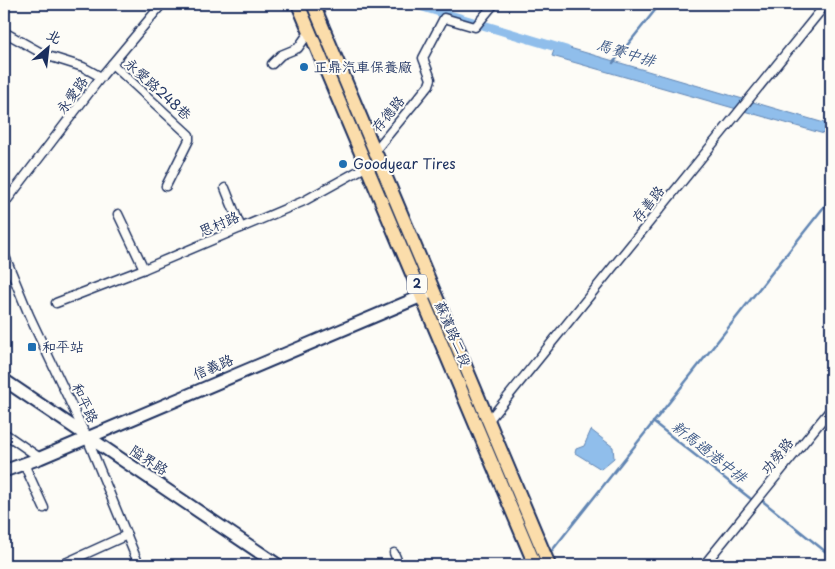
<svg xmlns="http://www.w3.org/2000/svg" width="835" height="569" font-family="'Playpen Sans','LXGW WenKai TC',sans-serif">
<rect width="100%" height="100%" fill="#fdfcf7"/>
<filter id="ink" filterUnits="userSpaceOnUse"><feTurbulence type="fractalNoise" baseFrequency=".02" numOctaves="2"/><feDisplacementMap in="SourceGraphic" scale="10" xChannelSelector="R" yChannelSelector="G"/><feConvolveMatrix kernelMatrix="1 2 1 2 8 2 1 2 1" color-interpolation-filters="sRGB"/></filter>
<g filter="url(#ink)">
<g fill="#90beeb" stroke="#6185b3">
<path d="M 556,44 L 831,125 L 831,136 L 552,56 Z"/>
<path d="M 591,430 L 613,447 L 614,458 L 601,469 L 575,453 L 576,449 L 584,446 Z"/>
</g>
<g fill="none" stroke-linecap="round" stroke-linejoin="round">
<g stroke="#6185b3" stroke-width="2.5">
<path d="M 613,63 L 660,4"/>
<path d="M 653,422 L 751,499"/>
<path d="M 760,499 L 831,556"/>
<path d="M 550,553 L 831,198"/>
</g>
<path stroke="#90beeb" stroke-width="9" d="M 413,4 L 566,50"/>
<defs>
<g id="street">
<path d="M 4,32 L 45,55 L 83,67 L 101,77"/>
<path d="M 112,64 L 189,135 L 189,140 L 166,186"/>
<path d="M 272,64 L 281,55 L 298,48 L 310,31"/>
<path d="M 374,152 L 429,85 L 431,79 L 423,58 L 444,18 L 475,27 L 494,4"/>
<path d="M 225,188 L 241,228"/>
<path d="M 4,204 L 101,77 L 162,4"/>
<path d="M 118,214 L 144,269"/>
<path d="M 4,254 L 29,315 L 87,438 L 139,565"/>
<path d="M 56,303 L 144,269 L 304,201 L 369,165"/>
<path d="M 489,420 L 826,4"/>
<path d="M 4,433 L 40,458"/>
<path d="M 24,464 L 44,508"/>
<path d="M 394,553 L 399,565"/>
<path d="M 61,565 L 127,535"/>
<path d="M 704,565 L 831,409"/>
</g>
<g id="secondary">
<path d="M 4,380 L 278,565"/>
<path d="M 4,471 L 40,458 L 429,293"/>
</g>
<g id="primary">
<path d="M 298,4 L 535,565"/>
<path d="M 313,4 L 549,565"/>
</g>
</defs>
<use href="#street" stroke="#1b2f5e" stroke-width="11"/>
<use href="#secondary" stroke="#1b2f5e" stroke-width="15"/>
<use href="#primary" stroke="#1b2f5e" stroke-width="16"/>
<use href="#street" stroke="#fdfcf7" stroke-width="8"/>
<use href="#secondary" stroke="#fdfcf7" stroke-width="11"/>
<use href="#primary" stroke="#fbddab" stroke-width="12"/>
</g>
</g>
<g fill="#1f6fb2" stroke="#fdfcf7" stroke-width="2">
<circle cx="304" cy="67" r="5"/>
<circle cx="343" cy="164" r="5"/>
<rect x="27" y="342" width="10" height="10" rx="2.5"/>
</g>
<g text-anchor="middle" stroke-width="4" stroke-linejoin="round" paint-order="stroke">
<rect fill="#fdfcf7" stroke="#5f6c8c" stroke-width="1" x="407" y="274.5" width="20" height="19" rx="4"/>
<g font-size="12" font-weight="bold" fill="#1b2f5e">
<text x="417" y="288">2</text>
</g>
<g font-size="14" fill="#1b2f5e" stroke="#fdfcf7" text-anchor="start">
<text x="314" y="72">正鼎汽車保養廠</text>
<text x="353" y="169">Goodyear Tires</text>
<text x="42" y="352">和平站</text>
</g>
<g font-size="14" fill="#1b2f5e" stroke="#fdfcf7">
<text transform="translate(158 89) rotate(42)" y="5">永愛路248巷</text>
<text transform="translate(72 95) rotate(-54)" y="5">永愛路</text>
<text transform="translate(388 114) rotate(-50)" y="5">存德路</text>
<text transform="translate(648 204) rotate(-51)" y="5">存善路</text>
<text transform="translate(219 224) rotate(-23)" y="5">思村路</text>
<text transform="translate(453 334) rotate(67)" y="5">蘇濱路二段</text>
<text transform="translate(213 367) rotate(-23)" y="5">信義路</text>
<text transform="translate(85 403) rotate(65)" y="5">和平路</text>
<text transform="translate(777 456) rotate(-51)" y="5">功勞路</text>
<text transform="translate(149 460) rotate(33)" y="5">隘界路</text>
</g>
<g font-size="15" font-style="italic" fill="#3e5a88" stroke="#fdfcf7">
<text transform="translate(626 53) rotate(17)" y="5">馬賽中排</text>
<text transform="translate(709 452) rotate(38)" y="5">新馬過港中排</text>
</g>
</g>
<rect width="835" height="569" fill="none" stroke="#fdfcf7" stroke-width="20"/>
<rect x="10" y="10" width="815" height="549" fill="none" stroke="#1b2f5e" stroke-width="2" filter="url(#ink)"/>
<g transform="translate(48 48) rotate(28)" stroke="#fdfcf7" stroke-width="4" paint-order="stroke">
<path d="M0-4L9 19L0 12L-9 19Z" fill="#1b2f5e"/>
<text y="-8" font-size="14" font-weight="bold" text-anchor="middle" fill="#1b2f5e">北</text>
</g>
</svg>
